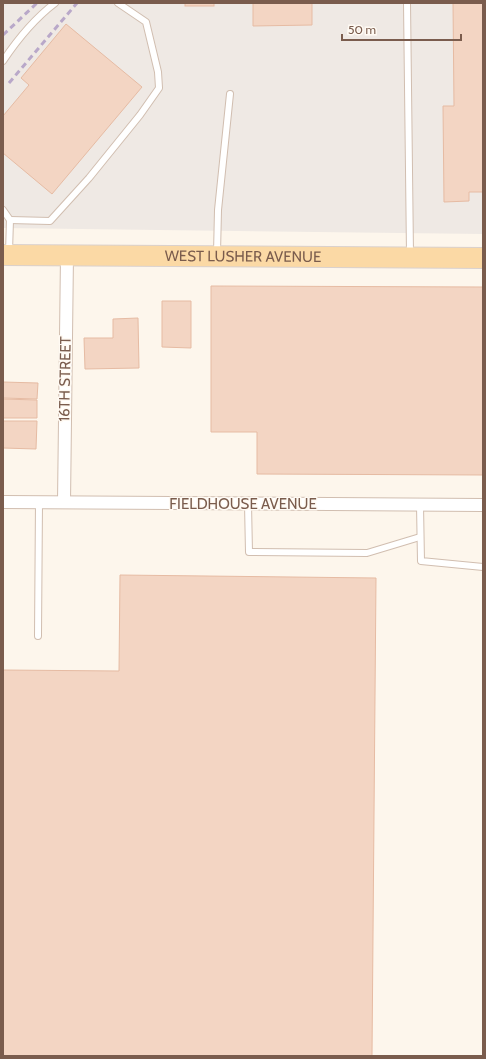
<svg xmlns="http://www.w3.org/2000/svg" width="486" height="1059" font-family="Cabin,sans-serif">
<rect width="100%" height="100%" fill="#fdf6ec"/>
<path fill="#efe9e4" d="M 3,3 L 483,3 L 483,234 L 3,228 Z"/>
<g fill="#f3d5c3" stroke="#e6bba3">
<rect x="185" y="3" width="29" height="3"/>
<path d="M 253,3 L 312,3 L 312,25 L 253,26 Z"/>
<path d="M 453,3 L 483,3 L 483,192 L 469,192 L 469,201 L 444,202 L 443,106 L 454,106 Z"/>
<path d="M 66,24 L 142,87 L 52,194 L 3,153 L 3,116 L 29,85 L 21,78 Z"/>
<path d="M 211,286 L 483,287 L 483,475 L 257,474 L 257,432 L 211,432 Z"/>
<path d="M 162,301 L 191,301 L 191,348 L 162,347 Z"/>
<path d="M 138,318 L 139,368 L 85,369 L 84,338 L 113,338 L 113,319 Z"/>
<path d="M 3,382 L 38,383 L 37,399 L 3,398 Z"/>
<path d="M 3,399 L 37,400 L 37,418 L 3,418 Z"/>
<path d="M 3,421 L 37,421 L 36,449 L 3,448 Z"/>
<path d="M 120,575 L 376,578 L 372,1056 L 3,1056 L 3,670 L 119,671 Z"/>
</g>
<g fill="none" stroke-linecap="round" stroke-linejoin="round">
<defs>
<g id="lane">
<path d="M 407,3 L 410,254"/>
<path d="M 3,61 C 17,40 34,19 55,3"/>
<path d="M 3,210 L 10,220 L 9,252"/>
<path d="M 10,220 L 50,221 L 89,178 L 140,115 L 159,88 L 158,72 L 146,22 L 118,3"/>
<path d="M 217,253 L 218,210 L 230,94"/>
<path d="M 248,504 L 249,552 L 367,553 L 420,537"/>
<path d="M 420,505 L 421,561 L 483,567"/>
<path d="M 38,636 L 39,502"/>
</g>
<g id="street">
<path d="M 3,502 L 483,505"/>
<path d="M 64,502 L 67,255"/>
</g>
<g id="primary">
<path id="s1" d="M 3,255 L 483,258"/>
</g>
</defs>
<use href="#lane" stroke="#d1beb0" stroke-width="8"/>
<use href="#street" stroke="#d1beb0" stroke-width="14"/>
<use href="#primary" stroke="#dad1cd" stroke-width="22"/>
<use href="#lane" stroke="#fff" stroke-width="6"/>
<use href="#street" stroke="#fff" stroke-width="12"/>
<use href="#primary" stroke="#fbd9a5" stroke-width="20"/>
<g stroke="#b9a8c9" stroke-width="3" stroke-dasharray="6 4" stroke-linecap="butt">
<path d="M 3,35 L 37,3"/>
<path d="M 9,83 L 77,3"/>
</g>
</g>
<g text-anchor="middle" stroke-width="3" stroke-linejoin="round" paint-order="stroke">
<g font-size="15" fill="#7a5c4d" stroke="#fffaf3">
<text dy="5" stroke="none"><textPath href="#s1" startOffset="240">WEST LUSHER AVENUE</textPath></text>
<text transform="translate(65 379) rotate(-89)" y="5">16TH STREET</text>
<text x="243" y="509">FIELDHOUSE AVENUE</text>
</g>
</g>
<rect width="486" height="1059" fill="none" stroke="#7a5c4d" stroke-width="8"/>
<path d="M342 34v6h119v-6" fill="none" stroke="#7a5c4d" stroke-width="2"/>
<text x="348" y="34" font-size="12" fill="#7a5c4d" stroke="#fffaf3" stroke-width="3" paint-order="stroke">50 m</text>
</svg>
